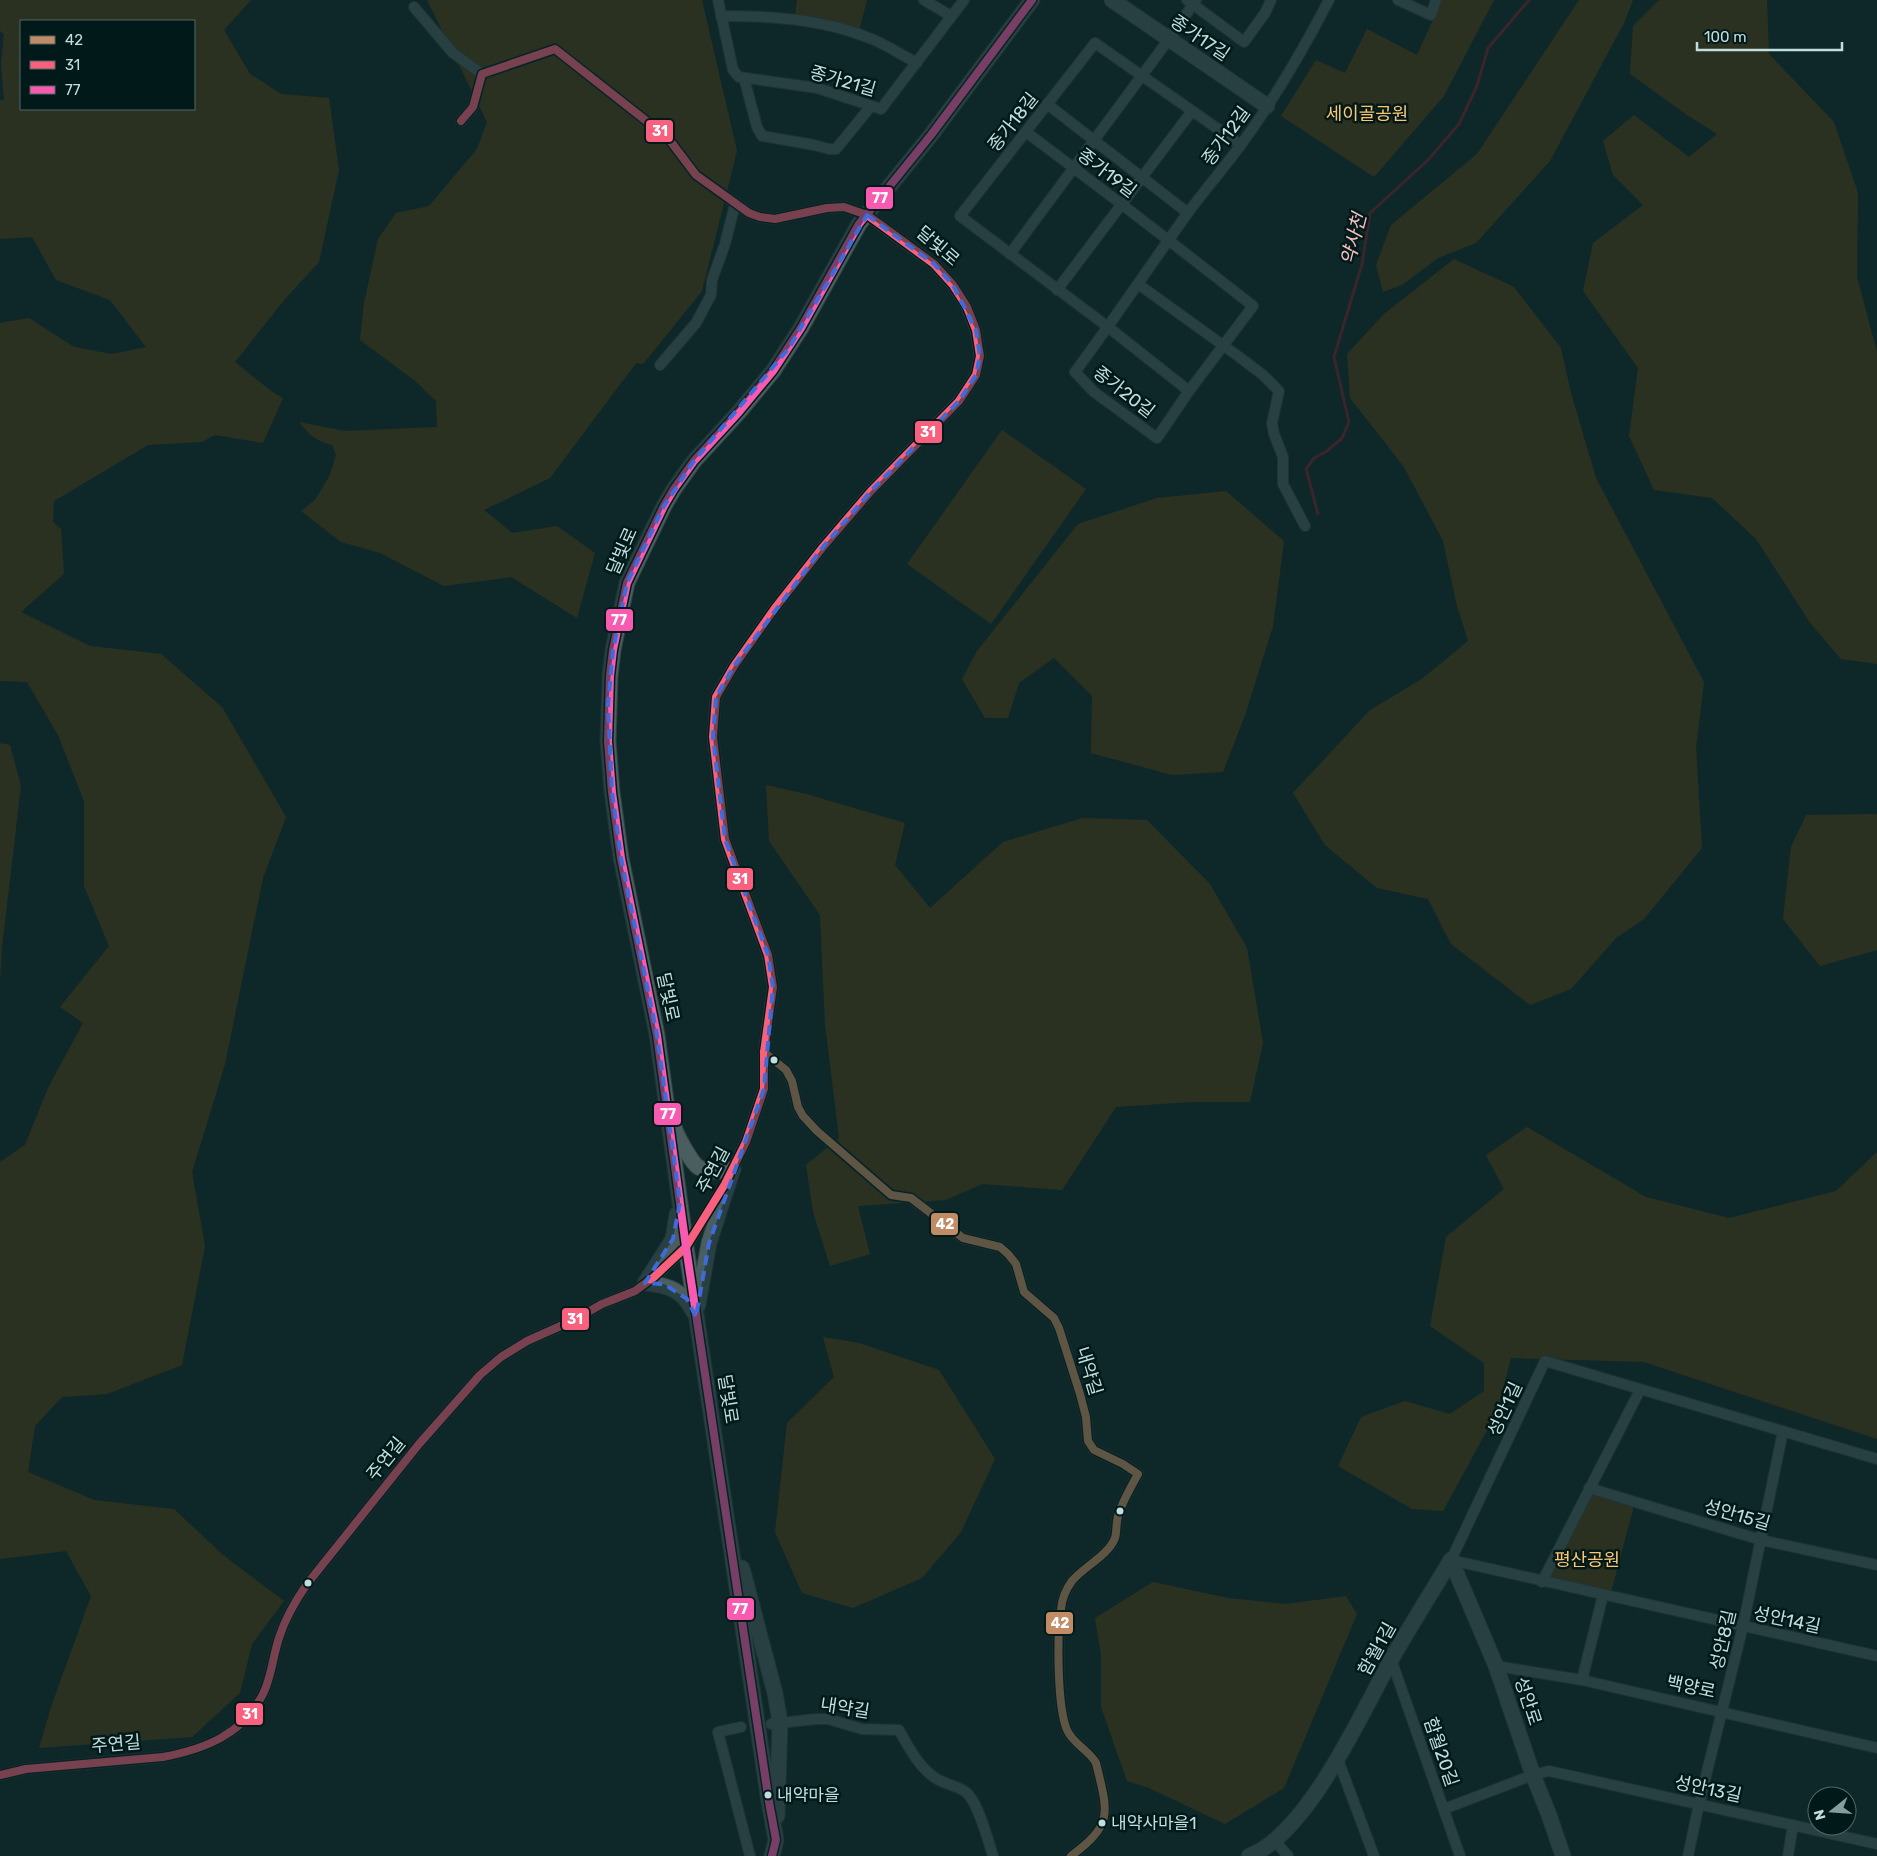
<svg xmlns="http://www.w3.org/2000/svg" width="1877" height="1856" font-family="Rubik,'Noto Sans KR',sans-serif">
<rect width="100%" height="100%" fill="#0e2829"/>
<g fill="#4f3c15" fill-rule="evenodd">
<path d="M 0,0 L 251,0 L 224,30 L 250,74 L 281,94 L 329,98 L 339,170 L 319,262 L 285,299 L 235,362 L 271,391 L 283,398 L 263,443 L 215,435 L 202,442 L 148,445 L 54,501 L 53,522 L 61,529 L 64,574 L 21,612 L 90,646 L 161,654 L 222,707 L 286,817 L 263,878 L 225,1064 L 192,1172 L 205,1246 L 182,1365 L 107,1394 L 62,1397 L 35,1426 L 28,1472 L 94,1500 L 174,1509 L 223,1555 L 284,1601 L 252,1644 L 240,1693 L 192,1737 L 39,1748 L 51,1707 L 91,1596 L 66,1551 L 0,1559 L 0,1162 L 25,1145 L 48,1088 L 83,1023 L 60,1007 L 109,946 L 84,886 L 84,801 L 58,735 L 27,682 L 0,681 L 0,323 L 29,318 L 74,347 L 112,354 L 146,347 L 110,300 L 56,280 L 32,237 L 0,239 L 0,100 L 4,100 L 1,64 L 4,34 L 0,31 ZM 21,21 L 194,21 L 194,109 L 21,109 Z"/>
<path d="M 427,0 L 702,0 L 737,151 L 702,291 L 643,364 L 636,363 L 550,478 L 484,510 L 512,533 L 557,526 L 595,553 L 577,618 L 511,577 L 444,586 L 380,553 L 341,542 L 301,511 L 315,500 L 330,475 L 336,455 L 332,445 C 317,441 309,435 299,422 L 345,431 L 437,427 L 436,401 L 414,380 L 360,340 L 364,303 L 378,239 L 396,213 L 429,206 L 477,149 L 487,122 Z"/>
<path d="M 797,0 L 867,0 L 859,31 L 822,19 L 795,15 Z"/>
<path d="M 1442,0 L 1494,0 L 1444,96 L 1374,177 L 1281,116 L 1316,60 L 1345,73 L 1367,29 L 1417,55 Z"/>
<path d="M 1579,0 L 1633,0 L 1625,21 L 1550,161 L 1476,243 L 1438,258 L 1402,285 L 1383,292 L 1376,265 L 1391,225 L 1477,154 Z"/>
<path d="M 1659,0 L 1767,0 L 1769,54 L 1834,122 L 1858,193 L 1857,277 L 1877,352 L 1877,664 L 1841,659 L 1811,624 L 1756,539 L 1712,498 L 1654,490 L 1629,436 L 1638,368 L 1583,291 L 1593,243 L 1643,205 L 1613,175 L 1603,141 L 1634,115 L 1689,157 L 1717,134 L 1687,115 L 1630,74 L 1633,26 Z"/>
<path d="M 1454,259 L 1514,287 L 1561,348 L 1571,393 L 1596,478 L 1704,682 L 1696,748 L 1702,848 L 1644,919 L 1616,938 L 1571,989 L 1530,1005 L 1451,944 L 1428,899 L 1377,888 L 1325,845 L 1293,793 L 1369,711 L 1423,678 L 1468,641 L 1456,602 L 1443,541 L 1404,467 L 1350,398 L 1347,354 L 1384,314 Z"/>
<path d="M 1002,430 L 1086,489 L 991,624 L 907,564 Z"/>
<path d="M 1226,491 L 1284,541 L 1273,626 L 1245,715 L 1223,772 L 1172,775 L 1091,753 L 1092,696 L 1054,658 L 1019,683 L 1008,718 L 985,718 L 962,679 L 977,651 L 1078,524 L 1157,498 Z"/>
<path d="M 0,743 L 10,745 L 21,786 L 2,947 L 0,982 Z"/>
<path d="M 766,785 L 806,794 L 905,823 L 895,865 L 930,908 L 1003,842 L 1083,818 L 1147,820 L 1210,884 L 1247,948 L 1263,1043 L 1250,1102 L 1191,1102 L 1116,1107 L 1062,1190 L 982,1184 L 946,1200 L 858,1206 L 870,1254 L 830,1266 L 813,1212 L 806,1165 L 839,1138 L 825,1024 L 820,915 L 769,841 Z"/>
<path d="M 1877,814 L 1877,950 L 1820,966 L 1783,919 L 1791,847 L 1806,815 Z"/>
<path d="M 1527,1127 L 1646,1197 L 1729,1218 L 1836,1191 L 1877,1152 L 1877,1439 L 1644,1362 L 1511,1358 L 1497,1412 L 1443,1511 L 1412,1509 L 1338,1466 L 1361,1417 L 1405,1401 L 1450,1414 L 1484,1391 L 1484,1363 L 1430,1326 L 1446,1237 L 1504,1189 L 1486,1155 Z"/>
<path d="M 823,1337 L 859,1343 L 939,1370 L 995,1459 L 961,1532 L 922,1578 L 853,1608 L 802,1593 L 775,1532 L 787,1423 L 834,1377 Z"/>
<path d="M 1589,1488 L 1635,1502 L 1610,1596 L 1542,1582 Z"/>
<path d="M 1153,1582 L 1228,1598 L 1286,1604 L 1346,1596 L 1357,1614 L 1284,1788 L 1225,1824 L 1149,1788 L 1127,1781 L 1101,1707 L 1101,1655 L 1095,1618 Z"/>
</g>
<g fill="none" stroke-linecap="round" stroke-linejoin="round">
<path stroke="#6f222c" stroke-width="3" d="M 1318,514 L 1306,469 L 1314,458 L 1327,451 L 1342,438 L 1349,422 L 1334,357 L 1362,264 L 1370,213 L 1428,160 L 1459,124 L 1477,86 L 1488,48 L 1529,0"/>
<defs>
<g id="street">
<path d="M 718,0 L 733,70 L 739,77 L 817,88 L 881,109 L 964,0"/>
<path d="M 924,0 L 951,16"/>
<path d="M 1187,0 L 1244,42 L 1265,13 L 1271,0"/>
<path d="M 1398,0 L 1431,15 L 1436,0"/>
<path d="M 414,7 L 453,53 L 482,74"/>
<path d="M 721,16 C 773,16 824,19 872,39 C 888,46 902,55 917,63"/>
<path d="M 744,78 L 757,127 L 762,136 L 814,145 L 829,149 L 836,149 L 871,106"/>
<path d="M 1047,104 L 1188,213"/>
<path d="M 461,121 L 473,107 L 482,74 L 555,49 L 668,138 L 696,175 L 749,213 L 760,217 L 775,219 L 827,208 L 844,207 L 867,215 L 934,264 L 953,285 L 967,307 L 976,330 L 980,356 L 976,375 L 959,401 L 871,491 L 823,547 L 775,608 L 734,666 L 716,697 L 713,737 L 725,839 L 768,955 L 773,987 L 764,1052 L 764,1089 L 746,1142 L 730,1174"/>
<path d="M 1026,132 C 1102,189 1178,247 1253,306 L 1189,391 L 1157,438 L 1094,392 L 1075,372 C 1113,321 1149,267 1187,214 C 1204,191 1223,169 1240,146 C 1274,100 1303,50 1329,0"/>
<path d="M 1010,254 L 1169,39 L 1196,0"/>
<path d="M 1138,284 L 1238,356 L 1263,375 L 1279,391 L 1272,423 L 1274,434 L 1283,457 L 1283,484 L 1305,526"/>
<path d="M 1057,290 L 1192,111"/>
<path d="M 660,365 L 696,323 L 711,295 L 712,280 L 725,244 L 735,204"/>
<path d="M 1189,391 L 1108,327 L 960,216 L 1095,43 L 1241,145"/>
<path d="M 764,1052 L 786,1070 L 792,1081 L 798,1107 L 803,1116 L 817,1131 L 891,1195 L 911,1198 L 963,1238 L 1000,1247 L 1008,1254 L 1016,1264 L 1024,1292 L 1054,1318 L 1059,1328 L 1080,1394 L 1086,1417 L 1088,1441 L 1094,1450 L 1123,1464 L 1138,1474 C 1131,1487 1122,1502 1118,1516 C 1116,1523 1117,1531 1115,1538 C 1108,1556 1083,1567 1072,1581 C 1066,1589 1062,1599 1061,1609 C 1057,1635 1057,1706 1067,1730 C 1073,1744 1089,1750 1096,1763 C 1108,1813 1114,1824 1071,1856"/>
<path d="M 1877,1459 L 1545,1361 L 1451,1560 L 1877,1656"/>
<path d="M 1589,1488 L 1761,1540 L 1877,1565"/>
<path d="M 1542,1582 L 1640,1390"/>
<path d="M 1391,1659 L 1460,1856"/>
<path d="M 1496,1666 L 1582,1680 L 1877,1748"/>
<path d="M 1582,1680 L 1603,1595"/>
<path d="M 771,1724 L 816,1719 L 828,1719 L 862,1729 L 899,1730 C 908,1746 918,1766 934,1777 C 944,1785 959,1785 968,1794 C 979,1806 988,1840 993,1856"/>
<path d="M 741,1727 L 718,1732 L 750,1856"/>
<path d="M 1337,1757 L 1374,1856"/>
<path d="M 0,1775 L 26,1769 L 163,1757 C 205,1749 242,1735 263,1694 C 272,1676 273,1654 280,1635 C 286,1617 296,1600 307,1584 L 419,1444 L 480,1375 L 501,1357 L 527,1341 L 574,1320 L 602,1304 L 635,1291 L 654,1277 L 686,1247 L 721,1191"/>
<path d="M 1444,1809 L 1533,1775 L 1549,1771 L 1877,1844"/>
<path d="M 1275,1841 L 1288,1856"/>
<path d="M 1688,1856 L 1699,1804 L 1743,1626 L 1783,1431"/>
<path d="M 1788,1856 L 1793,1825"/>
</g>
<g id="secondary">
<path d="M 1112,0 L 1267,106"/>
<path d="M 674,1127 C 677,1136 691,1162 698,1167 C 709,1173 722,1172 733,1169"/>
<path d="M 677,1214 L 673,1239 L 645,1283 C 668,1285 683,1290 693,1311"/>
<path d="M 698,1305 L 709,1243 L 733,1169"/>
<path d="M 1451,1560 L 1496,1666 L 1533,1775 L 1549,1815 L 1563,1856"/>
<path d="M 742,1568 L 775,1693 L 780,1722 L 777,1816"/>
<path d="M 772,1856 L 776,1840 L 769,1802 L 686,1247 L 657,1035 L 621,858 L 612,792 L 608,741 L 610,676 L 613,650 L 627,583 L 664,506 L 674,489 L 694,461 L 739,412 L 773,371 L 801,328 L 859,224 L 931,135 L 1032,0"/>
<path d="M 1249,1856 C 1308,1834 1362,1712 1392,1658 C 1411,1625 1431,1593 1451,1560"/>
</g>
</defs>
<use href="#street" stroke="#2f4243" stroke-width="12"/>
<use href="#secondary" stroke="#2f4243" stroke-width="17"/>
<use href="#street" stroke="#4a5e5f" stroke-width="10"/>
<use href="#secondary" stroke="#4a5e5f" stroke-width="15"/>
<defs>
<path id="bus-1" d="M 764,1052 L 786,1070 L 792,1081 L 798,1107 L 803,1116 L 817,1131 L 891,1195 L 911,1198 L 963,1238 L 1000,1247 L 1008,1254 L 1016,1264 L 1024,1292 L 1054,1318 L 1059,1328 L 1080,1394 L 1086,1417 L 1088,1441 L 1094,1450 L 1123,1464 L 1138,1474 C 1131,1487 1122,1502 1118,1516 C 1116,1523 1117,1531 1115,1538 C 1108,1556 1083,1567 1072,1581 C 1066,1589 1062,1599 1061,1609 C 1057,1635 1057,1706 1067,1730 C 1073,1744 1089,1750 1096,1763 C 1108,1813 1114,1824 1071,1856"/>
<path id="bus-2" d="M 0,1775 L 26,1769 L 163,1757 C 205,1749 242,1735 263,1694 C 272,1676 273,1654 280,1635 C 286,1617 296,1600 307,1584 L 419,1444 L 480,1375 L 501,1357 L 527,1341 L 574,1320 L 602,1304 L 635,1291 L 654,1277 L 686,1247 L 725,1184 L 746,1142 L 764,1089 L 764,1052 L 773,987 L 768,955 L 725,839 L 713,737 L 716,697 L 734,666 L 775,608 L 823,547 L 871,491 L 959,401 L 976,375 L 980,356 L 976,330 L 967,307 L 953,285 L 934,264 L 881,225 L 867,215 L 844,207 L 827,208 L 775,219 L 760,217 L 749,213 L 696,175 L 668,138 L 555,49 L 482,74 L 473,107 L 461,121"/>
<path id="bus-3" d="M 772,1856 L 776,1840 L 769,1802 L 686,1247 L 657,1035 L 621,858 L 612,792 L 608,741 L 610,676 L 613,650 L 627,583 L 664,506 L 674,489 L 694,461 L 739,412 L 773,371 L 801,328 L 859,224 L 931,135 L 1032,0"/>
</defs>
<use href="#bus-1" stroke="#021919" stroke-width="11"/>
<use href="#bus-2" stroke="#021919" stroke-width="11"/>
<use href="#bus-3" stroke="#021919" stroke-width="11"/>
<use href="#bus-1" stroke="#c18c65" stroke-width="8"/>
<use href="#bus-2" stroke="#f8607d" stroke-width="8"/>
<use href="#bus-3" stroke="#f75aaf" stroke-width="8"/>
</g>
<path d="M0 0H1877V1856H0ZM 867,215 L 934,264 L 953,285 L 976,330 L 980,356 L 976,375 L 959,401 L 871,491 L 823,547 L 734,666 L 716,697 L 713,737 L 725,839 L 768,955 L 773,987 L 764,1089 L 709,1243 L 696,1317 L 687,1299 L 664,1284 L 645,1283 L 673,1239 L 680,1202 L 657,1035 L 621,858 L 612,792 L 608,705 L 613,650 L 627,583 L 664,506 L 694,461 L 789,348 Z" fill="#0e2829" fill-opacity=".55" fill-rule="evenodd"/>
<path fill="none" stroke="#3e6bd9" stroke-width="4" stroke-dasharray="10 6" stroke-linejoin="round" d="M 867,215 L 934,264 L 953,285 L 976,330 L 980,356 L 976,375 L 959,401 L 871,491 L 823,547 L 734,666 L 716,697 L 713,737 L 725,839 L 768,955 L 773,987 L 764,1089 L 709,1243 L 696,1317 L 687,1299 L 664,1284 L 645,1283 L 673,1239 L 680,1202 L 657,1035 L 621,858 L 612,792 L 608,705 L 613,650 L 627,583 L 664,506 L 694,461 L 789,348 Z"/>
<g fill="#c1dede" stroke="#021919" stroke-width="2">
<circle cx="774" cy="1060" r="4.5"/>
<circle cx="1120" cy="1511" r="4.5"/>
<circle cx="308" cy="1583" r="4.5"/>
<circle cx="768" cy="1795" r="4.5"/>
<circle cx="1102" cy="1823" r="4.5"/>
</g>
<g text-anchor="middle" stroke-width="5" stroke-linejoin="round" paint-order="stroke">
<g font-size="17" fill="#c1dede" stroke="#021919" text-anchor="start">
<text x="777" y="1801">내약마을</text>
<text x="1111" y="1829">내약사마을1</text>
</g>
<g font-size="18" fill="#c1dede" stroke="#021919">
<text transform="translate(1200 38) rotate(34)" y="6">종가17길</text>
<text transform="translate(843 81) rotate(16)" y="6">종가21길</text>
<text transform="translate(1013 122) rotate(-52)" y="6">종가18길</text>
<text transform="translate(1226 136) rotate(-54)" y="6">종가12길</text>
<text transform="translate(1107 173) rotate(37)" y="6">종가19길</text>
<text transform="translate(938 246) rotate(41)" y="6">달빛로</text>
<text transform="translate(1124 392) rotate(38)" y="6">종가20길</text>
<text transform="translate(622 551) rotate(-66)" y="6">달빛로</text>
<text transform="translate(668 997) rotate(78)" y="6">달빛로</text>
<text transform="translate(713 1170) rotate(-62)" y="6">주연길</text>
<text transform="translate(1089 1371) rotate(73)" y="6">내약길</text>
<text transform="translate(728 1399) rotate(81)" y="6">달빛로</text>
<text transform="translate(1505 1409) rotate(-65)" y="6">성안1길</text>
<text transform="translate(386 1459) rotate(-51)" y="6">주연길</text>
<text transform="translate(1737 1515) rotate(16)" y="6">성안15길</text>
<text transform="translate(1787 1620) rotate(12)" y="6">성안14길</text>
<text transform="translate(1723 1640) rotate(-77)" y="6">성안8길</text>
<text transform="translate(1377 1649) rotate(-61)" y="6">함월1길</text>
<text transform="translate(1691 1687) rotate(12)" y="6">백양로</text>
<text transform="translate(1528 1701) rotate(72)" y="6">성안로</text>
<text transform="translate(845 1708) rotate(9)" y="6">내약길</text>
<text transform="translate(116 1744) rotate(-5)" y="6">주연길</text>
<text transform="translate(1441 1752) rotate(71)" y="6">함월20길</text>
<text transform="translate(1708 1789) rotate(12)" y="6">성안13길</text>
</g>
<g font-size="18" fill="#fdc670" stroke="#021919">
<text x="1367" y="120">세이골공원</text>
<text x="1587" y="1566">평산공원</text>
</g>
<g font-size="19" font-style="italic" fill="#f7c2c2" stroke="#021919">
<text transform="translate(1353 239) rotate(-76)" y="7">약사천</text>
</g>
</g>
<g stroke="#021919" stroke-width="2">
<rect x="645" y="119" width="29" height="24" rx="5" fill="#f8607d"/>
<rect x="865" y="186" width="29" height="24" rx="5" fill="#f75aaf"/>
<rect x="914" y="420" width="29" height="24" rx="5" fill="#f8607d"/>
<rect x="605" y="608" width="29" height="24" rx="5" fill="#f75aaf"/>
<rect x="726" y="867" width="28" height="24" rx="5" fill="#f8607d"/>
<rect x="653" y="1102" width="29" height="24" rx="5" fill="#f75aaf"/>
<rect x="930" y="1212" width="29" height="24" rx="5" fill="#c18c65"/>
<rect x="561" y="1307" width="29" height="24" rx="5" fill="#f8607d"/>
<rect x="726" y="1597" width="29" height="24" rx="5" fill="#f75aaf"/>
<rect x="1045" y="1611" width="29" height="24" rx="5" fill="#c18c65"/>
<rect x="235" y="1702" width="29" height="24" rx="5" fill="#f8607d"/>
</g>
<g font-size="14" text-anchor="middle" font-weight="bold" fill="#fff">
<text x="660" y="136">31</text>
<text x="880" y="203">77</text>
<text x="928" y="437">31</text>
<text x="619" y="625">77</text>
<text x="740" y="884">31</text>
<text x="668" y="1119">77</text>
<text x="945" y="1229">42</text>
<text x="575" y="1324">31</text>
<text x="740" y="1614">77</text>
<text x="1060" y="1628">42</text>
<text x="250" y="1719">31</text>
</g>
<rect x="20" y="20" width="175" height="90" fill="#021919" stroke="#4e6868"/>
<rect x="30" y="36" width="25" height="8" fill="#c18c65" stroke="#4e6868"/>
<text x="65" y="45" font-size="15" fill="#c1dede">42</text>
<rect x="30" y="61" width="25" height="8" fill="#f8607d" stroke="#4e6868"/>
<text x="65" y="70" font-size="15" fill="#c1dede">31</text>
<rect x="30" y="86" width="25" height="8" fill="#f75aaf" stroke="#4e6868"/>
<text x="65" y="95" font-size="15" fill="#c1dede">77</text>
<g transform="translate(1832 1811) rotate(253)"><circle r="24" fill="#021919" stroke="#4e6868"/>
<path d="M0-4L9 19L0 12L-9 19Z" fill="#829e9f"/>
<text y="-8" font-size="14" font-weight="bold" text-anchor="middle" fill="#c1dede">N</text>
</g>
<path d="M1697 42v8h145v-8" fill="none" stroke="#c1dede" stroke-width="2.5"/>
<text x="1704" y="42" font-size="15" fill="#c1dede" stroke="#021919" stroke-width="4" paint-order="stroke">100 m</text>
</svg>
